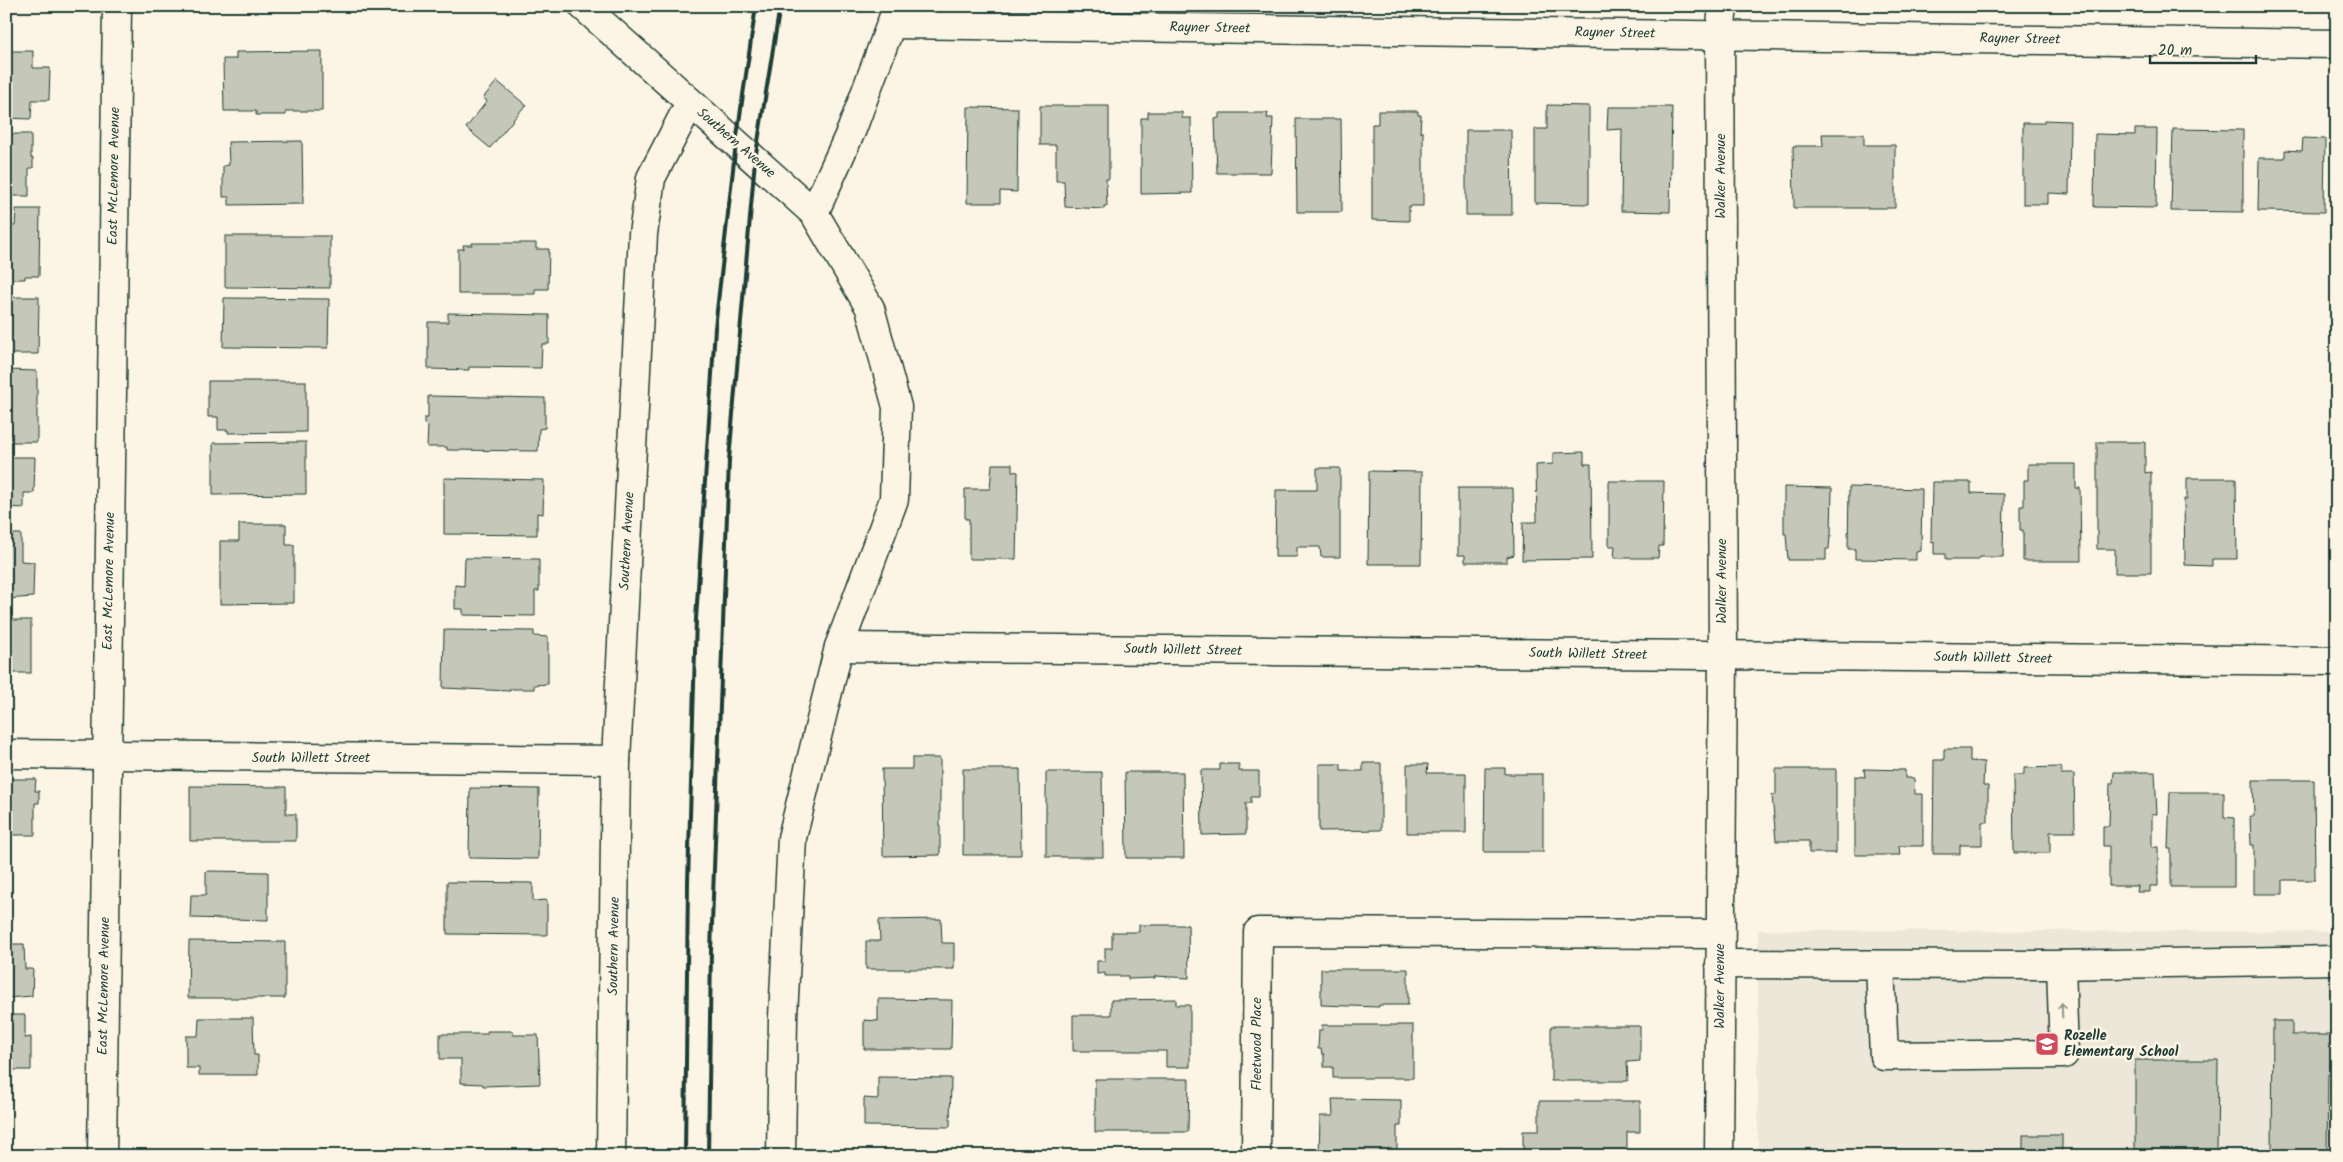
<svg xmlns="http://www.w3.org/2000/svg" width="2343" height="1162" font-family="Kalam,sans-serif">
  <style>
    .built { fill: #ece7d8 }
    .building { fill: #c5c7b9; stroke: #1f3d34 }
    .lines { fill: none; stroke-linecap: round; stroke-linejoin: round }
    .minor-casing { stroke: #1f3d34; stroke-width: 31 }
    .major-casing { stroke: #1f3d34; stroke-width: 31 }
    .minor { stroke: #fcf5e5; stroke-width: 28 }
    .major { stroke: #fcf5e5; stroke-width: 28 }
    .rail { stroke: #1f3d34; stroke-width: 4 }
    .oneway { stroke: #8e998c }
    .labels { text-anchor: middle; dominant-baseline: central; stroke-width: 5; stroke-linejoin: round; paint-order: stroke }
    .street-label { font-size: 14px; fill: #1f3d34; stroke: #fcf5e5 }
    .poi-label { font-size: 14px; font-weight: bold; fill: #1f3d34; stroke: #fcf5e5; text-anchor: start }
  </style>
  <rect width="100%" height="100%" fill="#fcf5e5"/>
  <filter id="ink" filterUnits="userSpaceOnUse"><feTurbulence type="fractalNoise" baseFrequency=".02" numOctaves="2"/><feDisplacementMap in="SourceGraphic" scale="10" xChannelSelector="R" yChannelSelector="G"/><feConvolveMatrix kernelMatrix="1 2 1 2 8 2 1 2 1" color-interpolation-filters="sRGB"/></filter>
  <g filter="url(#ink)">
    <!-- built -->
    <path class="built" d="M1758 930 2337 932V1156H1758Z"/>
    <!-- building -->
    <g class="building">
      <path d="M6 51H33V68H50L49 100H32L31 119 6 118Z"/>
      <path d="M322 51V111H286V115H256V111H224L223 59H236V52Z"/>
      <path d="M497 81 527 106 523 108 490 148 466 128 487 101 483 98Z"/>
      <path d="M1547 105 1589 106V204L1535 203V129H1547Z"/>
      <path d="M1040 106H1109V179H1106L1107 206H1104V209L1065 207 1064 181H1056V145H1040Z"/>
      <path d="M968 107 1018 108 1017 192 1000 191V203H967Z"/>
      <path d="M1608 107H1672L1670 212 1621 211 1622 129 1607 130Z"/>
      <path d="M1378 111H1418V115H1421L1420 132H1423V206H1409V221L1372 220V124H1378Z"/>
      <path d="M1148 112H1182V118H1191L1192 193 1141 194V118H1148Z"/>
      <path d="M1219 113H1268L1267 118H1273L1271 173H1217L1215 119 1219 118Z"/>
      <path d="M1296 119H1341L1342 212H1297Z"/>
      <path d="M2044 120 2070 121 2069 194 2048 193V204H2023V123H2044Z"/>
      <path d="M2135 129H2157L2156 208 2094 207 2095 134 2135 135Z"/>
      <path d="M2173 129 2243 130V212L2171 211Z"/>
      <path d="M1466 130H1511L1512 215H1466Z"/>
      <path d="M6 134H31V158H33V168H29V196H6Z"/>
      <path d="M1822 134H1864V145H1895V208H1794L1793 146H1823Z"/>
      <path d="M2303 138 2325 139 2324 212 2258 211 2259 158H2285V150L2302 151Z"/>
      <path d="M302 141 303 204 229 205V197H223V166L229 165 228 142Z"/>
      <path d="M16 209H40L39 276H25V279H6V226H15Z"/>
      <path d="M225 236H330V288L225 287Z"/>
      <path d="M472 243H536V249H549L548 289H535V294H458V249H464L463 245H472Z"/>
      <path d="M6 297H39L38 354H6Z"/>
      <path d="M224 298 329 299 328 348 223 347Z"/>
      <path d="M448 313 549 315V344H542L541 368 469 367V370L428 369V322H448Z"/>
      <path d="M6 370 37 371V442H10L11 424H6Z"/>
      <path d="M208 381H306V432L228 433V430H218V417H208Z"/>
      <path d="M428 396 545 398V428L539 429 538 451 447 450V447H427L428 425 424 424V418H428Z"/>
      <path d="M306 442V494L213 495V443Z"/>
      <path d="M2097 442H2145V473L2151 472V573H2115V549H2097Z"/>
      <path d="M1584 452V464H1591L1592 559 1522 560 1523 522H1537L1536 465 1553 464V453Z"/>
      <path d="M6 457H35L34 493H24V508L6 507Z"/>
      <path d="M992 464H1012V471L1018 472 1016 559H969V519H965V489H990Z"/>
      <path d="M2028 464H2076V488H2080L2081 561H2023V530H2020V506H2024V480H2028Z"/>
      <path d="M1317 468H1340V557H1321L1320 547H1297V557H1275L1276 490H1317Z"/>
      <path d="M1369 471 1422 472 1421 564H1368Z"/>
      <path d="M444 478 544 480 543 514 537 513V535L444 534Z"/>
      <path d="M2187 478H2236L2237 559H2212V566L2185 565 2184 499H2187Z"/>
      <path d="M1609 481H1664L1663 546H1659L1658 558H1614L1615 546H1609Z"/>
      <path d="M1932 482H1971V493L2004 494 2003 557H1979V560H1945V554H1934V541L1931 542Z"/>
      <path d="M1784 487 1832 488 1831 536H1830L1829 549H1826V560H1788L1786 534H1784Z"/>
      <path d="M1849 487 1922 489 1921 551 1916 552V560L1855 559V549H1848Z"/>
      <path d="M1458 488H1513L1514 555 1507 557V562H1465V555H1458Z"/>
      <path d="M239 524H286V545H294V603L220 604V541H239Z"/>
      <path d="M6 534H21V561L34 562 33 597 6 599Z"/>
      <path d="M465 558 539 559V591H535V616L463 615V609H455V585L464 586Z"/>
      <rect x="6" y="620" width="25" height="53"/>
      <path d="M444 630 534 631V636L548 637V684L534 685V689H510V691L443 688Z"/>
      <path d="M1944 749H1970V761L1984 762 1983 786H1988V822H1982V845H1960V854H1933L1934 760H1944Z"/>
      <path d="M912 758H940V855L883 856 882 769H912Z"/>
      <path d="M1363 763H1381V830L1319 831V764H1341V771H1363Z"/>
      <path d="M1220 764H1239V771H1259V797H1251V803H1246V834L1202 835 1201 770H1220Z"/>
      <path d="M1407 764H1428L1427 773H1466V833H1407Z"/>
      <path d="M2061 767V774H2074L2075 832H2050V853H2014L2013 775H2024V768Z"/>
      <path d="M1485 768H1505V774H1543V852H1484Z"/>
      <path d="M963 769H1020L1021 855H963Z"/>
      <path d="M1776 769H1836V853H1809V841H1776L1772 795H1776Z"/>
      <path d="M1864 769 1905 770V778H1914L1915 794H1923V846H1899L1900 855H1855V776L1865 777Z"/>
      <path d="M1046 772H1102L1103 857H1046Z"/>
      <path d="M1125 772H1183L1184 858H1126Z"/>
      <path d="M2114 772H2155L2157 814H2152V847H2158V886H2150V892H2137L2138 886H2109V846H2103V826H2109L2110 783H2113Z"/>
      <path d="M6 779H36L35 791H39V803H35V835H6Z"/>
      <path d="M2253 780H2314L2315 880H2283V894H2254V845H2251L2250 816H2254Z"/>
      <path d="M190 786 286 787V814H296V841H190Z"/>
      <path d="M470 788 539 789 538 859 469 858Z"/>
      <path d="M2170 792H2224V817L2234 818V887H2171V849H2168Z"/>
      <rect x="2331" y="794" width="6" height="65"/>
      <path d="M206 871 268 872V920L190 918 191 895H206Z"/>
      <path d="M447 882 533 883V901L547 900V935L447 934Z"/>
      <path d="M941 919 942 943H954V969H866V941H880L879 920Z"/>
      <path d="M1139 925H1188L1189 978 1155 976V978L1128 979V976H1105V973L1097 974V961H1105V948H1112V932H1139Z"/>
      <path d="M189 941 285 942V998H188Z"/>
      <path d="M6 944H24L25 969H33L32 996 6 998Z"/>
      <path d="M1321 969H1408V1005H1379V1007L1321 1005Z"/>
      <path d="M878 999 952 1000 951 1049H864V1020L878 1021Z"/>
      <path d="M1176 999V1005H1190V1067H1166V1051H1073V1015H1111V1000Z"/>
      <path d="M6 1015H25V1038L31 1037V1070H6Z"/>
      <path d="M199 1018H253L254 1055H258V1075H199V1068H186V1036H198Z"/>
      <path d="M2273 1021H2292V1035H2337V1074H2328L2327 1156H2272Z"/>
      <path d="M1322 1025H1413V1078H1333V1067H1324V1054H1322L1321 1049H1318L1319 1030H1322Z"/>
      <path d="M1551 1026H1640V1061L1627 1062 1628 1081H1551Z"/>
      <path d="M487 1031H513V1035H538L540 1084 483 1086V1084L461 1083V1059H440V1034H487Z"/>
      <path d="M2135 1060H2218L2217 1156H2135Z"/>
      <path d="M878 1077 951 1078 950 1127 864 1126V1098L878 1099Z"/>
      <path d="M1095 1079H1189L1188 1132H1095Z"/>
      <path d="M1332 1099 1401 1100V1126H1397V1153L1352 1155V1153L1340 1152V1156H1319L1320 1116H1333Z"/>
      <path d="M1539 1101H1640V1132H1627V1155H1523V1131H1539Z"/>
      <rect x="2023" y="1135" width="39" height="21"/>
      <rect x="876" y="1155" width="75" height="1"/>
    </g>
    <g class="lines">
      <!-- minor casing -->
      <g class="minor-casing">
        <g id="minor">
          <path d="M893 24 2337 44"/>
          <path d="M814 213 852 129 897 8"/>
          <path d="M839 647 2337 661"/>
          <path d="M6 754 616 760"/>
          <path d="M1720 964 2052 965 2337 960"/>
          <path d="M1880 965 1884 1056 2064 1054 2061 965"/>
          <path d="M102 1156 117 6"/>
          <path d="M611 1156 616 760 643 234 651 178 690 103"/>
          <path d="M1256 1156 1258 932 1720 934"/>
          <path d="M1719 1156 1723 655 1720 35 1723 6"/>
        </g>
      </g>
      <!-- major casing -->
      <g class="major-casing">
        <path id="major" d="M583 6 814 213 870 308 897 407 894 499 839 647 792 838 783 1017 781 1156"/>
      </g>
      <!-- minor -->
      <use href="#minor" class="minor"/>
      <!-- major -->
      <use href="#major" class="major"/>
      <!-- rail -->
      <g class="rail">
        <path d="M685 1156 688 882 696 619 715 328 736 143 756 6"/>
        <path d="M708 1156 711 951 729 460 755 160 780 6"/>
      </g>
    </g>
    <!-- one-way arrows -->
    <defs><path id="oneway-shaft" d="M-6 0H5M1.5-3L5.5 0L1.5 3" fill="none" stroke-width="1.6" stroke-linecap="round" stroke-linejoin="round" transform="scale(1.25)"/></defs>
    <use class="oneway" href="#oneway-shaft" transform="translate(2062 1010) rotate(-92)"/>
  </g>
  <!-- icons -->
  <defs>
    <g id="school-square" transform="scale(1.25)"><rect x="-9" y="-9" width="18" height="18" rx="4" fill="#d1495b" stroke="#fcf5e5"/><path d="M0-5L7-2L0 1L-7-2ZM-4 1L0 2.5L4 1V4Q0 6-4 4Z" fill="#fff"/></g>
  </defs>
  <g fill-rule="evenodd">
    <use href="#school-square" x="2047" y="1044"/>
  </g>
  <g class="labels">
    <!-- street labels -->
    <g class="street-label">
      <text transform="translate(1210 28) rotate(1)">Rayner Street</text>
      <text transform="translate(1615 33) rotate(1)">Rayner Street</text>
      <text transform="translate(2020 39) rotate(1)">Rayner Street</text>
      <text transform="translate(736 143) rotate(41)">Southern Avenue</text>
      <text transform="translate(114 176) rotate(-89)">East McLemore Avenue</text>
      <text transform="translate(1721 176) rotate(-90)">Walker Avenue</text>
      <text transform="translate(627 541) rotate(-87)">Southern Avenue</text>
      <text transform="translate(109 581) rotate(-89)">East McLemore Avenue</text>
      <text transform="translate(1722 581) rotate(-90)">Walker Avenue</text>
      <text transform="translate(1183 650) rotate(1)">South Willett Street</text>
      <text transform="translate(1588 654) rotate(1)">South Willett Street</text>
      <text transform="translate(1993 658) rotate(1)">South Willett Street</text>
      <text x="311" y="758">South Willett Street</text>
      <text transform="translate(614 946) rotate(-89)">Southern Avenue</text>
      <text transform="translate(104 986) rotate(-89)">East McLemore Avenue</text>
      <text transform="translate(1720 986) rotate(-90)">Walker Avenue</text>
      <text transform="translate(1257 1044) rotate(-90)">Fleetwood Place</text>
    </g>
    <!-- poi labels -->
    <g class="poi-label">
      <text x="2064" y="1036">Rozelle<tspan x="2064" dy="16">Elementary School</tspan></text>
    </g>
  </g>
  <!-- margin -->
  <rect width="2343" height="1162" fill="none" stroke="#fcf5e5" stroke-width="25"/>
  <rect x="12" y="12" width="2318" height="1137" fill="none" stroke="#1f3d34" stroke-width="2" filter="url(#ink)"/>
  <!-- scale -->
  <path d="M2150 55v8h106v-8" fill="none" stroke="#1f3d34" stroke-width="2.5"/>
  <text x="2158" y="55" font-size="15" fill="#1f3d34" stroke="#fcf5e5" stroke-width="4" paint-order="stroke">20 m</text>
</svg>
